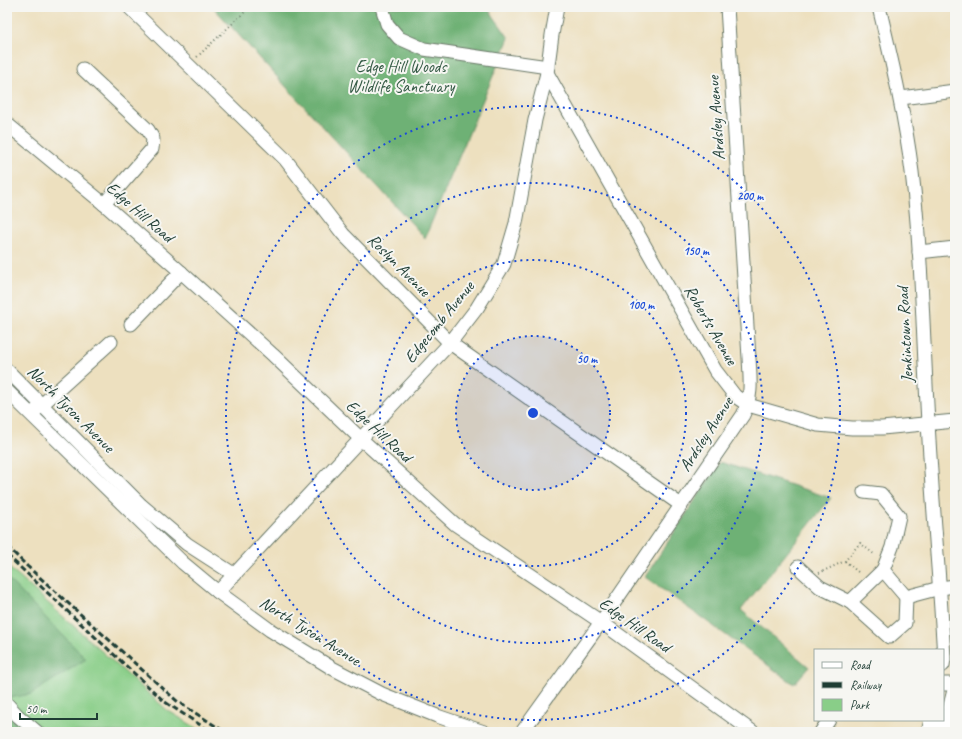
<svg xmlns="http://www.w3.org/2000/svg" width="962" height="739" font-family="Caveat,sans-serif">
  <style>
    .green { fill: #89ce88; stroke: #54865e }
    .forest { fill: #6eb174; stroke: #467754 }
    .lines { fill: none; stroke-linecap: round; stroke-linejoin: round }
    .minor-casing { stroke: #677665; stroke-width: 15 }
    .path { stroke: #677665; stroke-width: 2; stroke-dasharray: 1 3; stroke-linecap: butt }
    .minor { stroke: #fff; stroke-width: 13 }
    .rail { stroke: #1f3d34; stroke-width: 3; stroke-dasharray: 6 3; stroke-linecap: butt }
    .ring { fill: none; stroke: #1d4ed8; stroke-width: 2; stroke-dasharray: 2 4 }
    .labels { text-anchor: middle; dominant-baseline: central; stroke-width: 4; stroke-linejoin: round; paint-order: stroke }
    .park-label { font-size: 17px; fill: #345a45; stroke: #f6f6f2 }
    .street-label { font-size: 17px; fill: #1f3d34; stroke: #f6f6f2 }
    .centre { fill: #1d4ed8; stroke: #f6f6f2; stroke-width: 2 }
    .ring-label { font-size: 12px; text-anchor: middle; font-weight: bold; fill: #1d4ed8; stroke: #f6f6f2; stroke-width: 4; stroke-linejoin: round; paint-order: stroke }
  </style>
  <rect width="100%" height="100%" fill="#f6f6f2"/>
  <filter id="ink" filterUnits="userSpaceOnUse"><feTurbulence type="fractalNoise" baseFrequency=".025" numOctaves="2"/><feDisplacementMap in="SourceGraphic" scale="8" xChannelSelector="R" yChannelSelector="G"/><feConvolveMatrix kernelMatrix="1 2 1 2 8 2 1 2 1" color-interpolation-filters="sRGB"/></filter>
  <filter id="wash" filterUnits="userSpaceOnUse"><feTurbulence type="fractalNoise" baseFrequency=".012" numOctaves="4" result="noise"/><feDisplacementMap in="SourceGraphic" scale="16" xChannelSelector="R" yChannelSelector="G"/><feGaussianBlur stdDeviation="0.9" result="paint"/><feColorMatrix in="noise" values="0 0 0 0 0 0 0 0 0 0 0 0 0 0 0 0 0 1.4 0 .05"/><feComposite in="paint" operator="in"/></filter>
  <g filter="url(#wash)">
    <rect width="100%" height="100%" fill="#ede0bf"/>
    <!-- green -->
    <path class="green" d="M7 566 167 710 203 732H7Z"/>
    <!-- forest -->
    <g class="forest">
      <path d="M213 7H487L509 38 425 238Z"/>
      <path d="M720 462 831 498 741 610 809 667 794 684 645 577Z"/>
      <path d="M7 578 86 659 31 694 9 698 17 732H7V627L11 614 7 612Z"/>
    </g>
  </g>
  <g filter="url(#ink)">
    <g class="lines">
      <!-- minor casing -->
      <g class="minor-casing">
        <g id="minor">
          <path d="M129 7 285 159 343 234 450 343 681 505"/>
          <path d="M382 7 387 24 399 38 424 49 548 67"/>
          <path d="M879 7C892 62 905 116 912 172 922 255 923 339 928 422 932 501 940 580 944 659L943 665"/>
          <path d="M83 69 148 130 153 139 152 149 104 204"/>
          <path d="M547 73 715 370 735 396 748 405 818 425 852 428H882L955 421"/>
          <path d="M901 98 955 91"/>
          <path d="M7 124 104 204 181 272 273 355 361 439 455 524 601 622 753 732"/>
          <path d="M919 252 955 248"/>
          <path d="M131 324 181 272"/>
          <path d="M7 370 141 505 187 544 235 575"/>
          <path d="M7 391 183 563 218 592 270 630 332 668 382 694 437 716 484 732"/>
          <path d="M35 411 111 342"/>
          <path d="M864 492 881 494 899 516 892 547 883 570 906 597 940 588 955 586"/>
          <path d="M798 567 820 587 850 602 883 570"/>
          <path d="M218 592 450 343 477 308 504 264 516 223 535 120 547 73 552 35 557 7"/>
          <path d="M850 602 889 637 905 623 906 597"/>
          <path d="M943 684H955"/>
          <path d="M7 704 18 716 37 732"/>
          <path d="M931 720 955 727"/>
          <path d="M945 725 955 686"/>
          <path d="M522 732 601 622 743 415C753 395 750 379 749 358L727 7"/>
          <path d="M821 732 829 720"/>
          <path d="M928 732 931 720"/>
        </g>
      </g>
      <!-- path -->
      <g class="path">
        <path d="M197 57 250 7"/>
        <path d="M845 561 858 572"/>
        <path d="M819 573 845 561 860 543 875 555"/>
      </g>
      <!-- minor -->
      <use href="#minor" class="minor"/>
      <!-- rail -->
      <g class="rail">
        <path d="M7 546 27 566 178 702 225 732"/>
        <path d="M7 555 165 702 211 732"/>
      </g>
    </g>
  </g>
  <!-- distance rings -->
  <circle cx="533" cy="413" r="77" fill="#1d4ed8" fill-opacity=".12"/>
  <g class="ring">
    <circle cx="533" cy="413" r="77"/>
    <circle cx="533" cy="413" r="153"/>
    <circle cx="533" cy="413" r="230"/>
    <circle cx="533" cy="413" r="307"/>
  </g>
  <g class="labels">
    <!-- park labels -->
    <g class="park-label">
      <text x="401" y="66">Edge Hill Woods<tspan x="401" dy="20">Wildlife Sanctuary</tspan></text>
    </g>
    <!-- street labels -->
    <g class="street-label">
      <text transform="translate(716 118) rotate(-94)">Ardsley Avenue</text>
      <text transform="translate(140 212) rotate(41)">Edge Hill Road</text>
      <text transform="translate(399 265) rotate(45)">Roslyn Avenue</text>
      <text transform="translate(439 322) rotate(-51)">Edgecomb Avenue</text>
      <text transform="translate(711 325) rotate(60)">Roberts Avenue</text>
      <text transform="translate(905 335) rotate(-93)">Jenkintown Road</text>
      <text transform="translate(71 409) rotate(45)">North Tyson Avenue</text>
      <text transform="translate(379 431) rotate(43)">Edge Hill Road</text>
      <text transform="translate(706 434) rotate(-57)">Ardsley Avenue</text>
      <text transform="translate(635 625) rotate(35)">Edge Hill Road</text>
      <text transform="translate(310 631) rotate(32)">North Tyson Avenue</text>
    </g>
  </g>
  <circle cx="533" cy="413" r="6" class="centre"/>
  <g class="ring-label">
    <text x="750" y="200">200 m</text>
    <text x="696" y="255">150 m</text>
    <text x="641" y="309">100 m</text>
    <text x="587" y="363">50 m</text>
  </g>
  <!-- margin -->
  <rect width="962" height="739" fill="none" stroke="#f6f6f2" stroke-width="24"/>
  <!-- legend -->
  <rect x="814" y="649" width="130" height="72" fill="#f6f6f2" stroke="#a0aca6"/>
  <rect x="822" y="662" width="20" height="6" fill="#ffffff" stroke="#a0aca6"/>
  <text x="850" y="669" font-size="12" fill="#1f3d34">Road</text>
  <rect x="822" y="682" width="20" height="6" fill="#1f3d34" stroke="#a0aca6"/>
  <text x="850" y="689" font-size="12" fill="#1f3d34">Railway</text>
  <rect x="822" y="699" width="20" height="12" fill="#89ce88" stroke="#a0aca6"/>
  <text x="850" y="709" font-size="12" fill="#1f3d34">Park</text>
  <!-- scale -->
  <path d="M20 713v6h77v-6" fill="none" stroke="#1f3d34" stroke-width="2"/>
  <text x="26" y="713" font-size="12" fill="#1f3d34" stroke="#f6f6f2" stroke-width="3" paint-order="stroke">50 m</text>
</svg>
